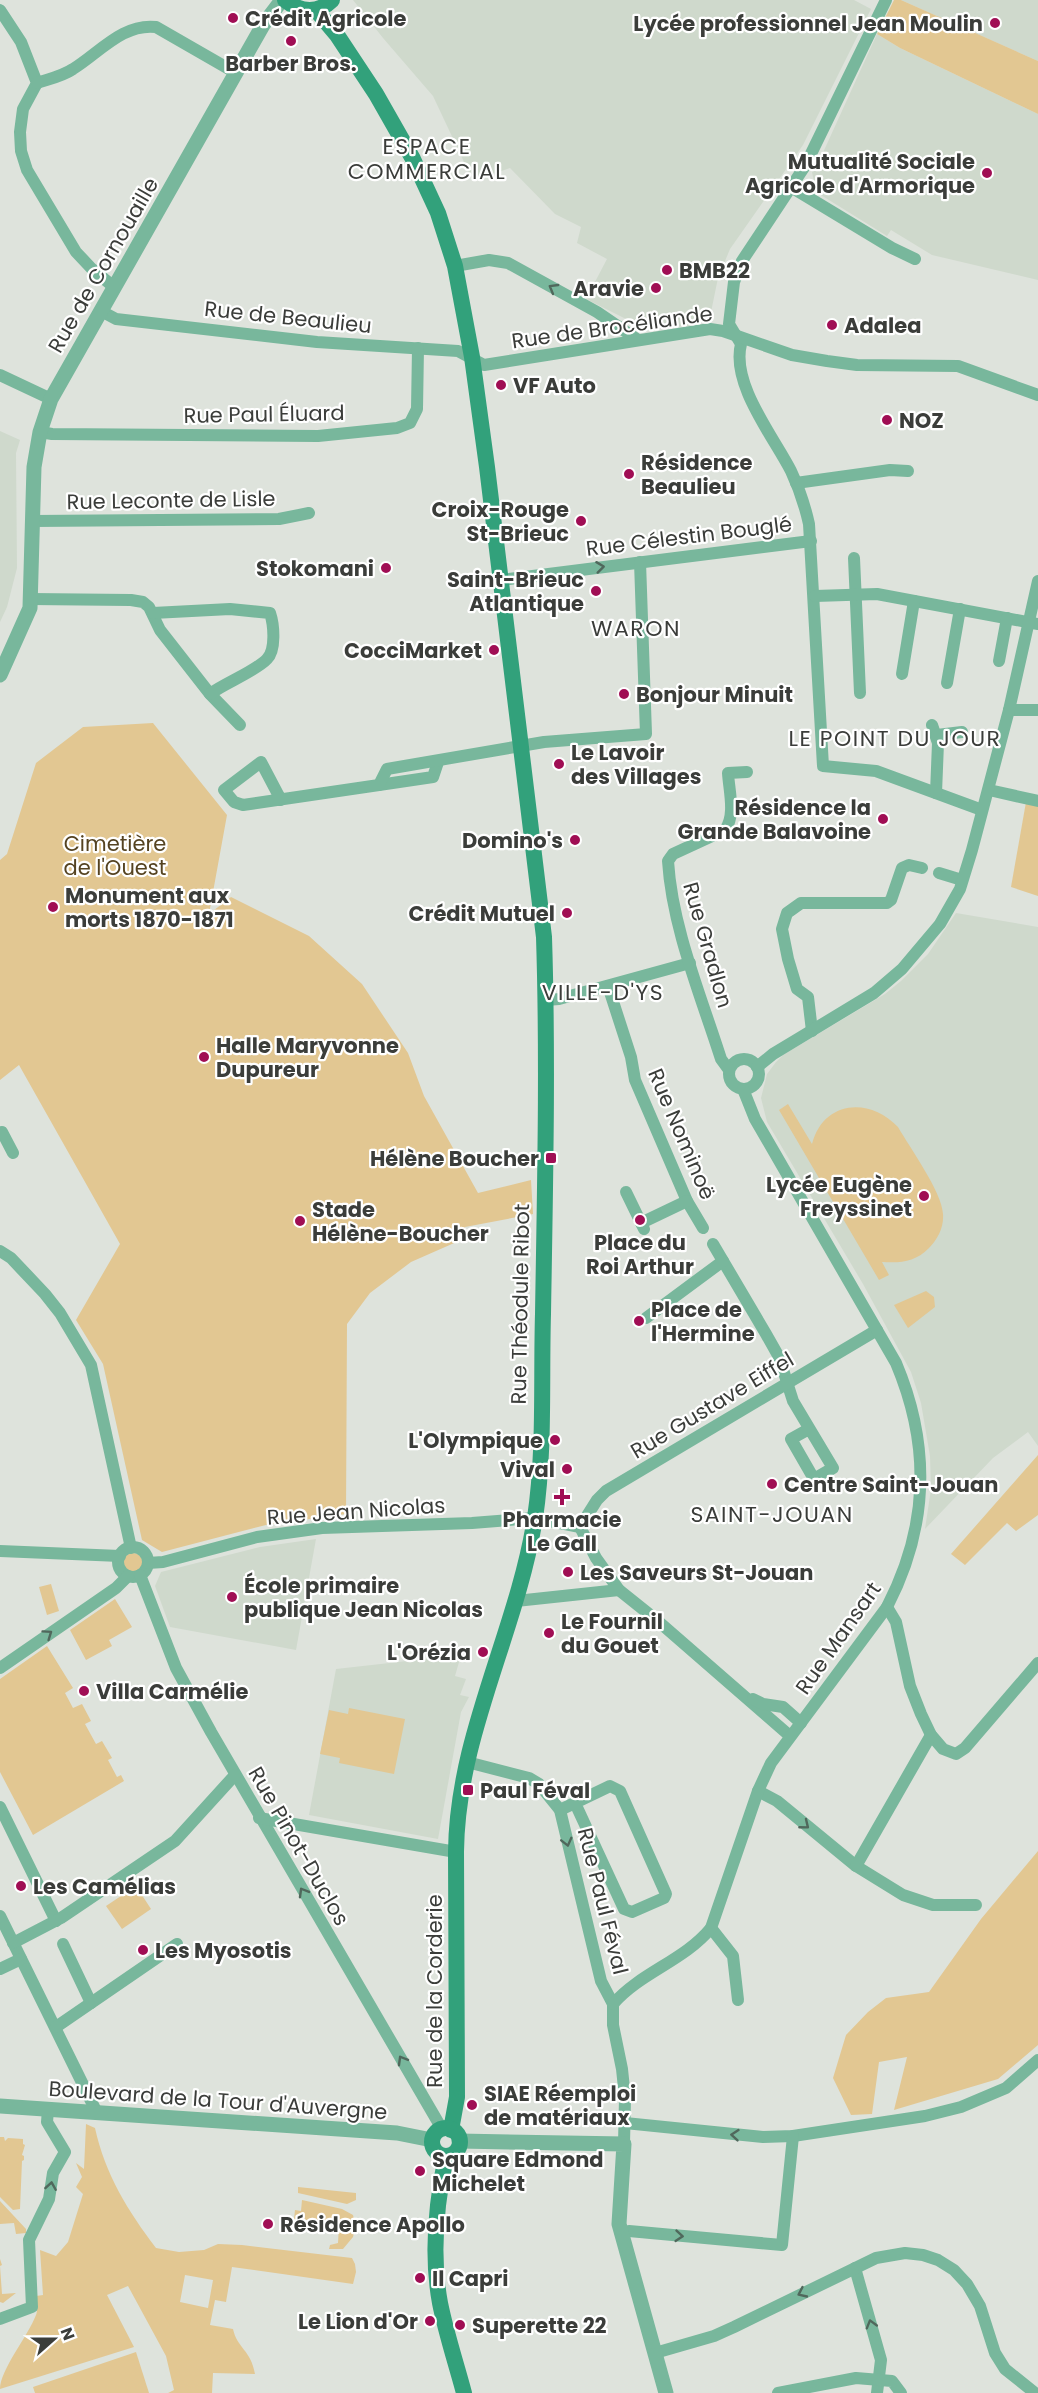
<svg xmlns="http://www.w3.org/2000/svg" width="1038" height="2393" font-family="Poppins,sans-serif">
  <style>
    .built { fill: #cfd9cc }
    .green { fill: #e2c792; fill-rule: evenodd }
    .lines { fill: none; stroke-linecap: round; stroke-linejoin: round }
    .minor { stroke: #78b79c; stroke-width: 12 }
    .tertiary { stroke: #78b79c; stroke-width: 15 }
    .secondary { stroke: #32a17b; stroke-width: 16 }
    .oneway { stroke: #50685c }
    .poi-dot { fill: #a00e54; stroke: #fff; stroke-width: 2 }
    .labels { text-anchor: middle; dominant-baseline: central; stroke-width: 4.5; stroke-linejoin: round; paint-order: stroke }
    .poi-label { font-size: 21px; font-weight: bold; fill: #3b3d3a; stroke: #fff; text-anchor: start }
    .street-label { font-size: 21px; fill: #3b3d3a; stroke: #fff }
    .park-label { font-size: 21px; fill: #554321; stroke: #fff }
    .neighbourhood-label { font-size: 22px; letter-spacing: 1.5px; fill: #3b3d3a; stroke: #fff }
  </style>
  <rect width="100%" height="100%" fill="#dee3dc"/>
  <!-- built -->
  <g class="built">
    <path d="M353 0H854L871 9 803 145 730 249 718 278 711 312 695 320 694 325 661 329 650 328 628 320 586 299 607 259 577 243 581 227 555 214 510 168 473 181 433 96 383 38Z"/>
    <path d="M901 0H1038V61L1002 45Z"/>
    <path d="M877 34 900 48 1038 114V280L932 255 891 230 887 236 816 192 812 172 821 157Z"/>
    <path d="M0 431 20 440 16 453 17 568 7 607 0 622Z"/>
    <path d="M956 913 1038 927V1446L1028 1432 993 1458 925 1529 931 1489 930 1456 921 1403 911 1372 863 1284 767 1122 761 1098 767 1074 776 1062 783 1055 885 994 901 981 928 954Z"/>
    <path d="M316 1539 296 1650 170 1627 155 1586 161 1572 260 1547Z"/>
    <path d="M461 1655 455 1676 466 1679 460 1695 469 1697 461 1712 438 1839 309 1815 336 1669Z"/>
  </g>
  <!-- green -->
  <g class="green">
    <path d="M894 0H901L1038 61V114L900 48 877 34Z"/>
    <path d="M153 723 227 815 209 914 231 897 309 936 362 984 408 1053 424 1096 478 1193 531 1180 533 1214 465 1227 461 1240 411 1262 370 1293 347 1324 346 1514 266 1525 162 1552 142 1540 103 1364 76 1320 120 1244 19 1065 0 1080V860L7 854 36 763 83 727Z"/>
    <path d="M1026 802 1038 804V896L1011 887Z"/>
    <path d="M788 1104 812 1144C823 1101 869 1096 898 1127 910 1148 942 1192 943 1214 944 1227 938 1239 929 1248 915 1262 902 1263 882 1262L889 1275 879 1280 779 1110Z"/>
    <path d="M926 1291 934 1297 935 1307 908 1328 894 1305Z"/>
    <path d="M1038 1455V1515L1016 1531 1007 1523 965 1565 951 1554Z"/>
    <circle cx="133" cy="1563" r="10"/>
    <path d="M51 1584 59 1611 47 1615 39 1587Z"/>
    <path d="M115 1599 132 1627 109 1640 112 1646 86 1660 70 1630Z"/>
    <path d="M47 1646 73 1688 65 1693 73 1708 82 1704 91 1721 85 1724 96 1744 102 1741 112 1758 108 1760 117 1777 121 1775 124 1781 33 1835 0 1772V1679Z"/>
    <path d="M349 1708 405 1719 394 1774 339 1763 340 1758 320 1754 329 1710 348 1714Z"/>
    <path d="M1038 1851V2045L998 2079 894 2110 907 2057 879 2062 872 2114 851 2115 833 2078 846 2035 868 2012 886 1998 929 1992 981 1919Z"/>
    <path d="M136 1886 151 1909 122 1929 106 1906Z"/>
    <path d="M86 2124 95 2128C105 2174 128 2211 156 2248L179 2252 204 2250 218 2244 242 2245 352 2258 355 2264 356 2272 353 2284 232 2267 226 2302 215 2300 210 2325 233 2329C237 2348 251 2350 255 2374L213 2373 212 2393H168L174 2390 166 2356 128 2286 107 2295 134 2347 0 2389C0 2370 28 2336 36 2315 38 2310 37 2302 36 2296L43 2295 40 2250 56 2256 68 2242 83 2194 76 2187 82 2177 76 2163 84 2169ZM185 2275 213 2280 208 2308 180 2302Z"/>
    <path d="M0 2137H4L5 2141 8 2138 23 2139V2144L25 2145 22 2155 24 2156V2160L22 2161 20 2209 13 2210 0 2197Z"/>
    <path d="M298 2187 356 2193V2200L347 2204 298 2193Z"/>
    <path d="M302 2200 342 2209 353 2215 355 2224 294 2219 295 2210 301 2211Z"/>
    <path d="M0 2201 26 2229V2233L16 2234 14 2223 0 2224Z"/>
    <path d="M339 2226 355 2228 353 2237 343 2249H329L330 2245 338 2243Z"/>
    <path d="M0 2259 2 2265 0 2266 2 2294 16 2293 3 2303 0 2302Z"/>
    <path d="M136 2352 149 2393H35L33 2387Z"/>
  </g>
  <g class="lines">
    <!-- minor -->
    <g class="minor">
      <path d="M886 0 805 166 742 261 734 282 729 324 741 344C731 384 773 436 791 471 799 488 805 506 809 524L823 766 876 771 982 810"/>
      <path d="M0 10 21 42 37 83 23 109 20 132 21 151 27 170 76 252 92 269 114 287"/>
      <path d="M37 83C49 79 63 76 73 69 99 53 123 23 156 27L236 73"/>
      <path d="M791 187 892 248 915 259"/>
      <path d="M455 266 489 260 508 263 597 312 638 340"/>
      <path d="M101 311 116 319 317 342 458 351 484 365 710 329 723 331 792 355 827 361 857 365 958 366 1038 395"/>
      <path d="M0 375 51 399"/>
      <path d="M40 432 52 434 318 436 397 428 410 423 417 409 418 348"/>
      <path d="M796 483 890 470 908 471"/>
      <path d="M33 521 279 519 309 513"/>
      <path d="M854 558 860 693"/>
      <path d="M501 580 811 541"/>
      <path d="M815 596 877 594 1038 624"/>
      <path d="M30 599 131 600 143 602 149 607 160 630 210 694 240 725"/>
      <path d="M153 613 230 609 270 613C274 625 276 650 267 659 256 671 225 683 210 694"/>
      <path d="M999 661 1007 618"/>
      <path d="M902 674 914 601"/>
      <path d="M947 683 960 609"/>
      <path d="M1009 710H1038"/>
      <path d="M932 725 938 743 936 793"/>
      <path d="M937 735 962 732"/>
      <path d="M379 785 433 777 438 762"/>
      <path d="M989 790 1038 801"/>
      <path d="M281 800 261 762 224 790 234 802 243 805 379 785 387 769 544 742 646 734 640 562"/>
      <path d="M939 873 962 880"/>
      <path d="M608 986 631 1057 635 1080 687 1201 703 1228"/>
      <path d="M546 1000 559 999 690 963"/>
      <path d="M812 1031 808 997 797 989 788 959 782 929 787 913 801 903H887L891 900 902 868 909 865 922 868"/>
      <circle cx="744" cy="1074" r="15"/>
      <path d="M757 1067 773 1054 874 993 902 969 940 924 960 889 972 850 1009 710 1038 581"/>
      <path d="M729 1070 721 1059C701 996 672 927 668 861L673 854 725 830C736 815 729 791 728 773L747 772"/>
      <path d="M0 1133 2 1132 13 1153"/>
      <path d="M626 1192 644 1229"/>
      <path d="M641 1223 687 1201"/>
      <path d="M713 1244 766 1334 779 1357 793 1401 833 1468 814 1479 791 1439 809 1429"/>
      <path d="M0 1251 11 1258 45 1294 60 1313 91 1365 131 1548"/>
      <path d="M646 1318 723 1261"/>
      <path d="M580 1527 597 1500 606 1491 877 1330"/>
      <path d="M580 1527 596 1558 619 1590 659 1622 790 1736"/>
      <circle cx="133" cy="1562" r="15"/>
      <path d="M0 1551 120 1556"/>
      <path d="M148 1563 163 1562 257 1537 322 1528 472 1523 534 1518 580 1527"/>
      <path d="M140 1575 176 1668 211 1732 442 2129"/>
      <path d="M516 1601 619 1590"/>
      <path d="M887 1607 896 1622 910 1686 921 1714 931 1735 943 1749 956 1754 965 1748 1038 1663"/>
      <path d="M0 1668 116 1588 128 1576"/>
      <path d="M753 1699 763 1704 783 1707 801 1723"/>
      <path d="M467 1762 529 1778 539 1784 560 1810 601 1981 613 2004V2025L622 2069 625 2098 624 2144"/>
      <path d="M758 1791 777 1801 856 1866 903 1895 933 1905H976"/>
      <path d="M0 1807 56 1921"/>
      <path d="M560 1810 610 1786 620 1791 666 1894 664 1898 632 1912 624 1909 575 1803"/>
      <path d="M259 1818 456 1852"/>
      <path d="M856 1866 931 1735"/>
      <path d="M0 1916 97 2113"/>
      <path d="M711 1928 733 1956 738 2000"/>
      <path d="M13 1943 61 1918 175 1841 235 1775"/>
      <path d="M63 1944 91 2003"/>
      <path d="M0 1969 21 1959"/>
      <path d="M613 2004C641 1972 684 1961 711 1928L758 1791 771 1763 887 1607C929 1526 931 1446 896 1363L755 1119 743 1089"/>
      <path d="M56 2027 177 1944"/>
      <path d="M625 2123 763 2137 793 2136 925 2116 961 2107 1006 2088 1038 2060"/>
      <path d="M621 2233 629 2231 782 2245 793 2136"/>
      <path d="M855 2268 881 2360 877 2393"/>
      <path d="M0 2319 32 2307 29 2240 49 2199 53 2173 65 2152 47 2122 48 2110"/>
      <path d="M655 2353 714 2336 734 2327 876 2258 905 2253 923 2255 938 2260 954 2270 967 2284 980 2306 995 2353 1005 2369 1035 2393"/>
      <path d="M778 2393 856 2378 892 2381 901 2393"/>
    </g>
    <!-- tertiary -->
    <g class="tertiary">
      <path d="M0 675 30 608 34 467 40 432 51 399 263 25 282 0"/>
      <path d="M0 2106 397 2133 432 2140"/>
      <path d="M459 2141 624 2144 619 2224 666 2393"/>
    </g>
    <!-- secondary -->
    <g class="secondary">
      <path d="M285 0C300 12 317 15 332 0"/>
      <path d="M316 10 337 35 376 94 413 159 438 213 455 266 472 357 487 467 544 937C548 1062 545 1188 543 1314 541 1381 545 1451 535 1518 517 1632 457 1735 456 1852L457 2097 451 2130"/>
      <circle cx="446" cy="2142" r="14"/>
      <path d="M446 2156C436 2204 431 2254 440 2303 446 2333 456 2363 464 2393"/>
    </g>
  </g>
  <!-- one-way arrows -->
  <defs><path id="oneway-chevron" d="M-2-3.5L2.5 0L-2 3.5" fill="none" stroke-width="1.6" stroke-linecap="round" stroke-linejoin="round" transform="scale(1.5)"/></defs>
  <g class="oneway">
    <use href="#oneway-chevron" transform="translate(553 288) rotate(-150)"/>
    <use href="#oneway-chevron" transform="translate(600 567) rotate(-7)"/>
    <use href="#oneway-chevron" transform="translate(48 1634) rotate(-35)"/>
    <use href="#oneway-chevron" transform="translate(805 1825) rotate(39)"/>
    <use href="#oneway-chevron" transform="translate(567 1842) rotate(76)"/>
    <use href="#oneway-chevron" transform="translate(303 1892) rotate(-120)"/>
    <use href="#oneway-chevron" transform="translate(402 2060) rotate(-120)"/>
    <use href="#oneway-chevron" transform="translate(735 2135) rotate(-175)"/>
    <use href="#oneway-chevron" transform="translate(51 2186) rotate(-81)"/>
    <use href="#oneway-chevron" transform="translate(679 2236) rotate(5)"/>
    <use href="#oneway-chevron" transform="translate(802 2293) rotate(155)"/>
    <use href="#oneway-chevron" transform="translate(871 2324) rotate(-106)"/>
  </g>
  <!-- markers -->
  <g class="poi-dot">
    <circle cx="233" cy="18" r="6"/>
    <circle cx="995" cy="23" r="6"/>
    <circle cx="291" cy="41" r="6"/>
    <circle cx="987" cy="173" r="6"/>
    <circle cx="667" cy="270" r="6"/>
    <circle cx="656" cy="288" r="6"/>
    <circle cx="832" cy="325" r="6"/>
    <circle cx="501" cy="385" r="6"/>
    <circle cx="887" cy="420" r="6"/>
    <circle cx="629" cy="474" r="6"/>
    <circle cx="581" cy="521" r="6"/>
    <circle cx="386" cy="568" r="6"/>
    <circle cx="596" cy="591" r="6"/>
    <circle cx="494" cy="650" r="6"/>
    <circle cx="624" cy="694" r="6"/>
    <circle cx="559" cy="764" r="6"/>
    <circle cx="883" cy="819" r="6"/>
    <circle cx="575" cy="840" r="6"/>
    <circle cx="53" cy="907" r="6"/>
    <circle cx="567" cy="913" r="6"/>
    <circle cx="204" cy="1057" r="6"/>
    <rect x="545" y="1152" width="12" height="12" rx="3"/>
    <circle cx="924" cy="1196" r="6"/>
    <circle cx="640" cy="1220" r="6"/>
    <circle cx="300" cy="1221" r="6"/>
    <circle cx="639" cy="1321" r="6"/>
    <circle cx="555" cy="1440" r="6"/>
    <circle cx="567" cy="1469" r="6"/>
    <circle cx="772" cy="1484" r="6"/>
    <path d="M559 1488h6v6h6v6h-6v6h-6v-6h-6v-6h6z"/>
    <circle cx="568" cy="1572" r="6"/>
    <circle cx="232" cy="1597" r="6"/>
    <circle cx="549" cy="1633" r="6"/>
    <circle cx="483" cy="1652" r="6"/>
    <circle cx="84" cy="1691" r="6"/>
    <rect x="462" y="1784" width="12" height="12" rx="3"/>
    <circle cx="21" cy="1886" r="6"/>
    <circle cx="143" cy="1950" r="6"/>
    <circle cx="472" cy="2105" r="6"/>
    <circle cx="420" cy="2171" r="6"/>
    <circle cx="268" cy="2224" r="6"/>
    <circle cx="420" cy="2278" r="6"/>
    <circle cx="430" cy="2321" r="6"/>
    <circle cx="460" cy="2325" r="6"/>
  </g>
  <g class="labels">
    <!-- poi labels -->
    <g class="poi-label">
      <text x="245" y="18">Crédit Agricole</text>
      <text x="983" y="23" text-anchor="end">Lycée professionnel Jean Moulin</text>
      <text x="291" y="63" text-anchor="middle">Barber Bros.</text>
      <text x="975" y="161" text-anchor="end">Mutualité Sociale<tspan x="975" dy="24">Agricole d'Armorique</tspan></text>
      <text x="679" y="270">BMB22</text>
      <text x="644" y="288" text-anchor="end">Aravie</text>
      <text x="844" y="325">Adalea</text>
      <text x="513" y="385">VF Auto</text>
      <text x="899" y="420">NOZ</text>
      <text x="641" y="462">Résidence<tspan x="641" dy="24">Beaulieu</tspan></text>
      <text x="569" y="509" text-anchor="end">Croix-Rouge<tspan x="569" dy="24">St-Brieuc</tspan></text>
      <text x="374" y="568" text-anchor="end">Stokomani</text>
      <text x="584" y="579" text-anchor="end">Saint-Brieuc<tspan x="584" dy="24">Atlantique</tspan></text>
      <text x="482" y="650" text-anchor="end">CocciMarket</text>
      <text x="636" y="694">Bonjour Minuit</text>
      <text x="571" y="752">Le Lavoir<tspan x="571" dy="24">des Villages</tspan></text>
      <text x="871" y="807" text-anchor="end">Résidence la<tspan x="871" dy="24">Grande Balavoine</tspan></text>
      <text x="563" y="840" text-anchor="end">Domino's</text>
      <text x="65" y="895">Monument aux<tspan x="65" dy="24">morts 1870-1871</tspan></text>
      <text x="555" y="913" text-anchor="end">Crédit Mutuel</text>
      <text x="216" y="1045">Halle Maryvonne<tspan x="216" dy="24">Dupureur</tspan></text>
      <text x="539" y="1158" text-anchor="end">Hélène Boucher</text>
      <text x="912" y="1184" text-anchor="end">Lycée Eugène<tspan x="912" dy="24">Freyssinet</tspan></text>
      <text x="312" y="1209">Stade<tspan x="312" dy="24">Hélène-Boucher</tspan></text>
      <text x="640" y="1242" text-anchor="middle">Place du<tspan x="640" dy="24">Roi Arthur</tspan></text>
      <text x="651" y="1309">Place de<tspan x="651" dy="24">l'Hermine</tspan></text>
      <text x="543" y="1440" text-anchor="end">L'Olympique</text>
      <text x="555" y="1469" text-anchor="end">Vival</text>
      <text x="784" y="1484">Centre Saint-Jouan</text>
      <text x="562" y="1519" text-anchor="middle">Pharmacie<tspan x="562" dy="24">Le Gall</tspan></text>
      <text x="580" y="1572">Les Saveurs St-Jouan</text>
      <text x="244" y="1585">École primaire<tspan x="244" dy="24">publique Jean Nicolas</tspan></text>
      <text x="561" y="1621">Le Fournil<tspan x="561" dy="24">du Gouet</tspan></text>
      <text x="471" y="1652" text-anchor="end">L'Orézia</text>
      <text x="96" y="1691">Villa Carmélie</text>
      <text x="480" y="1790">Paul Féval</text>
      <text x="33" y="1886">Les Camélias</text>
      <text x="155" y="1950">Les Myosotis</text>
      <text x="484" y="2093">SIAE Réemploi<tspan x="484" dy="24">de matériaux</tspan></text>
      <text x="432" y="2159">Square Edmond<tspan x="432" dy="24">Michelet</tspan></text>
      <text x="280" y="2224">Résidence Apollo</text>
      <text x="432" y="2278">Il Capri</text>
      <text x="418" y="2321" text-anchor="end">Le Lion d'Or</text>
      <text x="472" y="2325">Superette 22</text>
    </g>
    <!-- street labels -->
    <g class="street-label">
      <text transform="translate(103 265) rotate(-60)">Rue de Cornouaille</text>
      <text transform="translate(288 317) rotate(6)">Rue de Beaulieu</text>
      <text transform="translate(612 327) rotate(-8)">Rue de Brocéliande</text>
      <text transform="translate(264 414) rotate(-1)">Rue Paul Éluard</text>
      <text transform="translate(171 500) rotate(-1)">Rue Leconte de Lisle</text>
      <text transform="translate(689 536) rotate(-7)">Rue Célestin Bouglé</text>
      <text transform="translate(708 945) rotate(74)">Rue Gradlon</text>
      <text transform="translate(682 1134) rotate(67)">Rue Nominoë</text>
      <text transform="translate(520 1304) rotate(-89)">Rue Théodule Ribot</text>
      <text transform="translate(712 1405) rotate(-31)">Rue Gustave Eiffel</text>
      <text transform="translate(356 1511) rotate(-4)">Rue Jean Nicolas</text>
      <text transform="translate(838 1638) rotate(-55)">Rue Mansart</text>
      <text transform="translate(299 1846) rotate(60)">Rue Pinot-Duclos</text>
      <text transform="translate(603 1901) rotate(76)">Rue Paul Féval</text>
      <text transform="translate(434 1991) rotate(-90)">Rue de la Corderie</text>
      <text transform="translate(218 2100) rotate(4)">Boulevard de la Tour d'Auvergne</text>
    </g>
    <!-- park labels -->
    <g class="park-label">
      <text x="115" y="843">Cimetière<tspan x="115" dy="24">de l'Ouest</tspan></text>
    </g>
    <!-- neighbourhood labels -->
    <g class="neighbourhood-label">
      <text x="427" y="146">ESPACE<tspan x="427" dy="25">COMMERCIAL</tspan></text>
      <text x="636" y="628">WARON</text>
      <text x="895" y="738">LE POINT DU JOUR</text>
      <text x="603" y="992">VILLE-D'YS</text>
      <text x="772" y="1514">SAINT-JOUAN</text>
    </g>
  </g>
  <!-- north arrow -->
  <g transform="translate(54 2339) rotate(69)" stroke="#ffffff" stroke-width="4.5" paint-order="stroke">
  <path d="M0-4.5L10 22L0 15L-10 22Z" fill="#3b3d3a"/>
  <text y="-9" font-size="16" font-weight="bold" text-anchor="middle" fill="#3b3d3a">N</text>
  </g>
</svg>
